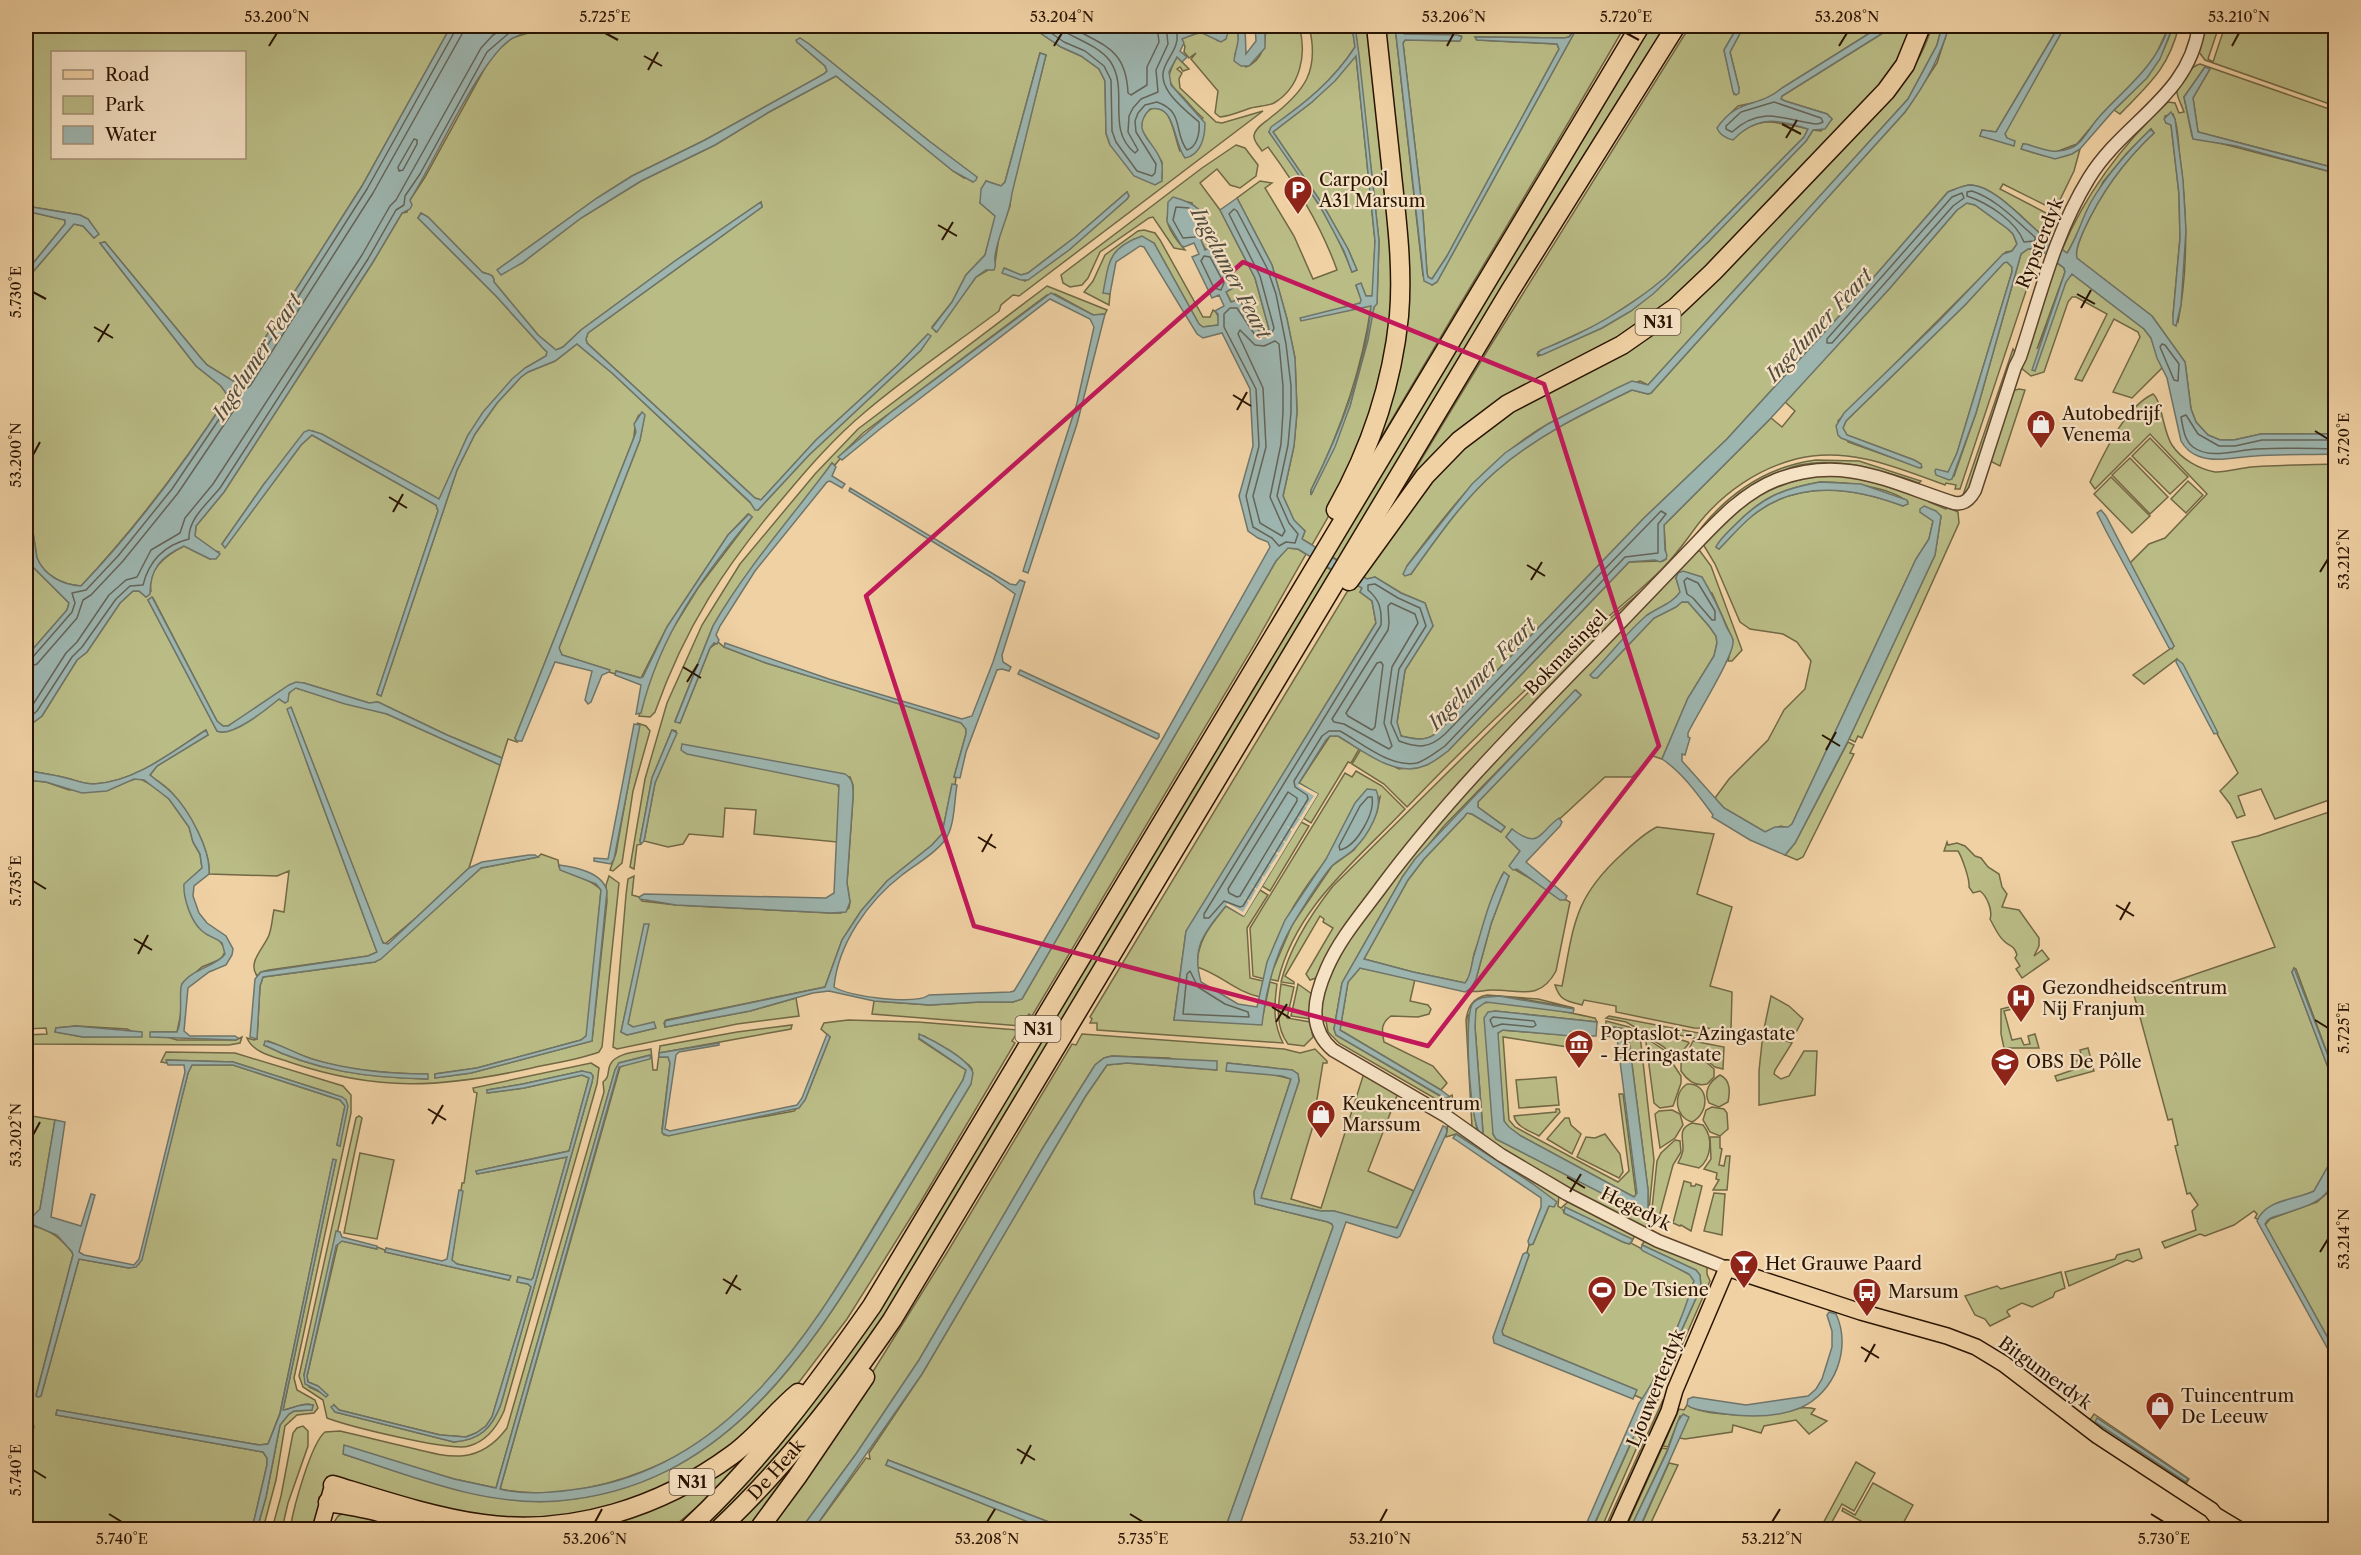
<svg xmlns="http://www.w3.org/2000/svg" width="2361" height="1555" font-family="'Libre Caslon Text',serif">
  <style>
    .green { fill: #babc86; stroke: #726844; stroke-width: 1.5; fill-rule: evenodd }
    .water { fill: #9db5af; stroke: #6f756a; stroke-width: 1.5 }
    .pier { fill: #f0d1a4 }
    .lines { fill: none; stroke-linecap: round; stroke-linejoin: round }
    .shore { stroke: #646458; stroke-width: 1.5 }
    .minor-casing { stroke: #5c432a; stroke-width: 15 }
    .major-casing { stroke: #2a1402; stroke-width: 18 }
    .highway-casing { stroke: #2a1402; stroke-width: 21 }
    .minor { stroke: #f5e1c4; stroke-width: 12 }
    .major { stroke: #f0d1a4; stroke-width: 15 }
    .highway { stroke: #f0d1a4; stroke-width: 18 }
    .marked { fill: none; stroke: #c2185b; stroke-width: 4.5; stroke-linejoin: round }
    .ticks { fill: none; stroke: #2a1402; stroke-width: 2 }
    .labels { text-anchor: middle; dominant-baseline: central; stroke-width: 4.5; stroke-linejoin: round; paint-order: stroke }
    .shield { fill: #f5e1c4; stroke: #67523c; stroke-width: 1.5 }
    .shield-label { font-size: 16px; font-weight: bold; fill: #2a1402 }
    .poi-label { font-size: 18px; fill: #2a1402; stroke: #f5e1c4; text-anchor: start }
    .street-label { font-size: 18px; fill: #2a1402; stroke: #f5e1c4 }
    .water-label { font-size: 20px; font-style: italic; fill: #524c3f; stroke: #f5e1c4 }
    .neatline { fill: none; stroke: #2a1402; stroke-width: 2 }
    .ticks-label { font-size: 15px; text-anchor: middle; fill: #2a1402 }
  </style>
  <rect width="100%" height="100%" fill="#f0d1a4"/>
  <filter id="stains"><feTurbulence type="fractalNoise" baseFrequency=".00333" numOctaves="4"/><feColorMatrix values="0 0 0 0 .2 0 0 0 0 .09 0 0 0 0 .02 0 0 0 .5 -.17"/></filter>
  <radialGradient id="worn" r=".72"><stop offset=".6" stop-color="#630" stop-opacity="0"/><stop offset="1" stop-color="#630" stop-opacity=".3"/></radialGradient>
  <!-- green -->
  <g class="green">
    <path d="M26 26H451L362 186 239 379 233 381 207 365 200 357 105 242 100 243 196 366 221 386 228 396C184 464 136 527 81 586 62 585 44 575 37 558L26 488V280L74 224 83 226 94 238 98 234 88 219 80 215 26 206ZM52 52H244V158H52Z"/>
    <path d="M682 26H1030L1061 47 1081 56 1099 69 1105 81 1106 133 1110 145 1162 178V162L1141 129C1141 121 1143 113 1151 109 1171 99 1175 141 1180 151L1203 118C1194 111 1188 102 1180 94 1164 80 1168 74 1177 57L1189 69 1183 71 1180 67 1177 69 1182 73 1179 79 1180 88 1216 122 1222 123 1263 111 1019 296 1013 295 1001 305 999 311C955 344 907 376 865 412 834 438 808 468 783 498 725 566 685 627 655 712L650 717 639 716 648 684 667 638 698 588 752 517 748 514 728 535 667 627 641 678 616 671 615 674 609 672V670L562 655 559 648 640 440 644 417 639 415C633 423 636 431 633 440L515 738 517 742 508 739 502 758 447 735 378 702 369 703 304 683H296L228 726H223L217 721 153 598 148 600 217 731 240 726 279 699 284 702 292 689 296 688 387 714 500 765 469 868 418 916 385 944 381 940 291 707 307 763 377 952 368 956 269 970 261 972 257 976C247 962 264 948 269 935 272 927 272 919 274 910L284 912 289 871 277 876 209 874C211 850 188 810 172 793 166 786 157 781 150 775L157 766 208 735 206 730C172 752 135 782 94 784 82 784 73 779 62 777 50 774 38 773 26 770V728L42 716 77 660 87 652 120 603 133 591H139L146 597 151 591C147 569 166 555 184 546L210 559 219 552 212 550 195 536 196 526 224 492 373 262 402 213 407 212 410 200 425 177 492 55 512 38 538 30ZM800 38 809 44 929 141 976 177 964 178 953 171 836 76 769 112 715 145 641 181 581 218 522 263 497 270 597 198 632 176 705 140 824 74 827 71 825 66 797 42ZM1040 53 1046 55 1011 193 1010 206 999 237 995 263 990 269 976 277 936 332 932 327 952 302 966 275 985 255 995 219V216L980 203 986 181 1001 186 1005 182ZM1127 192 1129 196 1127 199 1069 250 1025 281 1004 268 1021 275 1028 273 1075 237ZM761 202 762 207 588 333 586 339 587 343 755 498 761 500 816 440 900 363 928 334 921 350 809 455 758 510 612 373 577 344 555 361 528 372 521 377 497 403 475 434 457 470 381 696 377 694 438 511 436 505 312 435 301 445 225 547 222 544 264 484 313 431 439 500 468 435 525 368 546 356 547 352 543 348 496 296 418 218 421 213 428 217 482 272C488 275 494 273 494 282L538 335 556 350 563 347 581 330 675 261Z"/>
    <path d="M1234 26C1240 32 1240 46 1235 54L1246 67C1263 60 1267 42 1265 26H1299C1307 53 1301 87 1274 103 1268 106 1258 106 1251 108 1241 111 1231 116 1220 117L1215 113 1218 91 1191 59 1196 53 1189 58 1184 52 1185 46 1181 42 1182 38C1200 34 1201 27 1218 41Z"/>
    <path d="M1309 26H1352L1355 47C1333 82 1302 106 1269 132 1301 176 1333 220 1352 272L1357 270 1348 249 1323 205 1273 132 1312 102 1356 56 1375 241 1373 296H1366L1361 284 1356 286 1362 300 1360 303 1371 306C1362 370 1340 432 1311 490V495L1350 406 1374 307 1377 303 1379 241 1355 26H1372L1397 249 1386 373 1339 498 1312 545 1302 539 1305 531 1294 521 1283 496 1294 446 1297 412 1295 358 1287 319 1272 265 1237 198 1260 181 1272 183 1265 188 1294 236 1313 279 1337 270C1321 225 1297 186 1268 147L1262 151C1259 146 1253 141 1254 135 1256 127 1264 123 1270 118 1305 91 1320 71 1309 26Z"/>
    <path d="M1380 26H1395L1423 276 1432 285 1437 282 1578 26H1625C1540 173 1450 319 1364 467L1399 344Z"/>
    <path d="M1401 26H1576L1569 37 1564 38 1475 37 1477 40 1557 44 1559 49 1447 256 1432 279 1428 277 1427 273 1423 215 1403 43 1405 40 1459 41 1461 36 1404 34Z"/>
    <path d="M1648 26H1668L1339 561 1330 555Z"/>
    <path d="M1690 26H1738L1724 50 1734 94 1739 88 1730 52 1744 26H1881L1782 88 1767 100 1738 106 1720 124 1733 139C1760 114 1775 122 1808 129L1804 137 1667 276 1648 292 1601 323 1538 352V356L1602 328 1631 311 1652 294 1708 242 1806 141 1813 130 1821 131 1832 119 1827 114 1785 101 1781 99 1782 96 1894 26H1917L1894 75 1710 269 1637 331 1505 402 1376 534 1489 348Z"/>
    <path d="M1932 26H1942L1937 45 1908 99 1648 385 1640 381C1609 395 1577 408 1548 424 1488 458 1447 512 1407 566L1411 574C1436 539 1462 501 1495 472 1536 436 1584 413 1632 390L1648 394 1651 393 1905 112 1937 63 1949 26H2059L1996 132 1982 130 1980 136 2007 138 2005 134 2007 128 2065 26H2169L2154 59 2143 73 2097 120 2077 144 2053 153 2023 144 2022 149C2045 156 2058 164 2080 149L2074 171 2055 210 2003 184 2000 189 2052 216 2044 237C2026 222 1995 186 1971 185 1963 185 1956 189 1948 192L1853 301 1727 439 1644 518 1440 730C1428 742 1417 740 1401 736L1397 723 1405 670 1433 626 1425 603 1401 593 1375 577 1367 579 1361 575 1406 506 1478 429 1633 343 1890 99C1909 77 1924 54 1932 26Z"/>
    <path d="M2173 26H2179C2168 69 2150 83 2120 114L2114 110C2143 83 2161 64 2173 26Z"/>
    <path d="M2204 26H2219L2208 59 2213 62 2225 26H2335V106L2205 60 2199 52Z"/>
    <path d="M2200 64 2335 111V168L2198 132 2193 98 2209 69 2205 67 2184 97 2192 136 2335 173V434H2261L2234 440H2220L2208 435 2196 422 2191 409 2185 362 2152 316 2076 258C2075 249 2080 240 2083 232 2100 194 2124 161 2154 133L2151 129 2126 154 2103 182 2068 252 2067 253 2062 250C2086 192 2123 144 2168 102L2175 103 2179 113 2184 112C2182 106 2178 99 2177 93 2177 83 2191 66 2200 64ZM2173 114C2178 125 2178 138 2179 150 2187 207 2189 266 2178 322L2173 316 2180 238 2179 194 2171 124 2166 123 2165 116Z"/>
    <path d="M1236 145 1245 148 1258 165 1256 176 1240 188 1230 185 1217 169 1200 183 1220 210 1255 278 1269 329 1260 333 1239 300 1232 303 1226 292 1233 288 1212 248 1206 250 1200 239 1192 203 1178 200C1157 216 1171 234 1185 250L1174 248 1153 217 1149 218 1100 252 1088 278 1082 285 1070 287 1063 283 1061 275 1202 168Z"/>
    <path d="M1967 203 1975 205 2008 229 2013 234 2017 244 2012 251 2006 252 1838 421 1848 442 1921 468V464L1914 460 1847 435 1843 428 1846 421 1965 305 2004 262H2007L2012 267V272L1957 453 1948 473 1935 470 1954 476 1976 413 2021 254 2028 249H2040L1960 489H1955L1956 485 1946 483 1945 485C1896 467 1848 446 1796 459 1758 469 1724 492 1699 523 1686 540 1675 557 1659 572 1625 605 1585 634 1550 667 1501 712 1453 759 1407 807L1384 784 1352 764 1361 749 1399 769 1427 765 1448 751 1629 562 1663 561 1666 559 1664 525 1771 418 1782 427 1795 411 1785 402 1890 288 1957 210Z"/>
    <path d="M26 211 65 220V224L26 272Z"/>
    <path d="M1144 230 1155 233 1160 240 1203 317H1210L1213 310C1219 313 1218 319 1219 325L1203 327 1199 324 1154 243 1134 239C1105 259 1110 260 1104 293L1110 294 1109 305 1084 292 1093 281 1105 255 1138 231Z"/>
    <path d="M2055 262 2064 268 2065 272 2037 349 2068 277 2072 274 2144 329 2151 338 2162 368 2132 398 2113 392 2140 337 2138 332 2114 319 2082 381 2075 379 2107 314 2076 297H2072L2068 302 2044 372 2031 376 2020 367Z"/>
    <path d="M1047 286 1107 310 1105 314 1093 315 1055 294 1047 295 863 433 839 457 840 459 835 465 832 463C794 519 747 567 713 626L675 721 680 723 710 648 718 642 724 647 766 663 961 722 966 729V734L954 777 956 778 955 785H952L942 834 932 845 887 881 861 911 842 940 825 987 666 1020 664 1023 665 1027 750 1011 796 998 799 1016 737 1024 617 1049 613 1047 626 895 628 879 634 876 632 895 639 897 642 901 676 905 831 913H841L849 908 850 902 847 883 853 798V785L850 777 683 752 836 783 840 789 837 842 754 834 756 810 725 808 723 837 689 834 683 844 668 847 644 841 655 783 676 731 672 730 652 778 640 841 641 844 637 845 634 869 630 867 645 779 667 703 702 625 740 564 815 474 858 429ZM645 924 628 1024 633 1027 656 1028 627 1035 621 1032Z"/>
    <path d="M2013 349 2015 352 1974 479 1970 489 1963 495Z"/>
    <path d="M2019 389 2025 390 2000 466 1992 462 1990 458 2012 391Z"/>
    <path d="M2153 394C2162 401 2163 432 2172 445 2181 459 2199 469 2215 472 2222 473 2242 468 2251 467 2279 465 2307 465 2335 464V798L2275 819 2261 789 2238 796 2245 815 2237 818 2230 804 2220 791 2238 773 2177 659 2144 684 2133 675 2174 646 2130 563 2149 544 2165 538 2207 494 2150 434 2095 489 2090 482C2104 454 2124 408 2153 394Z"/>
    <path d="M2150 438 2188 477 2170 494 2132 456Z"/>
    <path d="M2130 458 2168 497 2150 514 2112 475Z"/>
    <path d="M1816 460 1859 461 1921 481 1919 483C1876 468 1814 449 1772 476 1745 493 1715 522 1690 543 1720 499 1762 467 1816 460Z"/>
    <path d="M1820 475 1863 477 1929 500V502L1946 509 1947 507 1958 512 1959 523 1862 738 1858 736 1855 742 1849 739 1935 555 1941 516 1920 512 1933 521 1929 539 1916 559 1792 824 1788 828 1781 826 1765 832 1724 808 1715 798 1729 779 1768 740 1784 710 1805 689 1811 661 1797 642 1783 634 1750 629 1740 622 1715 564 1703 544C1741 502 1765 486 1820 475ZM1820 482C1846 482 1888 486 1908 502L1903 506C1853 487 1798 479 1752 516 1740 525 1730 538 1719 549L1716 547C1720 539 1728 532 1734 526 1762 497 1782 489 1820 482Z"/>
    <path d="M2111 477 2150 516 2132 533 2094 494Z"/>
    <path d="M2188 481 2203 495 2186 513 2171 499Z"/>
    <path d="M1287 548 1298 549 1306 554 1253 647 1032 1016 1029 1014 1022 1026 872 1014 874 1001 930 1005 980 1002H1013L1022 999 1276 561Z"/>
    <path d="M1698 551H1700L1711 566 1742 650 1732 661H1728L1733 640 1712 593 1676 578 1681 592 1669 604 1647 615 1597 678 1654 618 1676 607 1681 602H1688L1709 626 1716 636 1717 643 1714 656 1688 698 1662 759 1653 756 1632 777H1605L1540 837C1528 842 1521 837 1512 829L1506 837 1520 851 1516 859 1514 869 1570 902 1556 971C1540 1001 1520 990 1492 990 1483 990 1476 993 1468 991L1476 979 1491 924 1509 876 1502 875 1474 954 1470 976 1465 983 1413 972 1364 959 1408 880 1424 859 1464 817 1467 813 1472 814 1501 832 1505 827 1478 807V802L1581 695 1576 690 1444 826 1403 876 1342 983 1334 1029 1336 1035 1440 1096 1446 1099 1452 1095 1453 1100 1448 1106 1339 1043 1328 1032 1326 1021H1321C1313 939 1510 745 1568 685 1611 640 1654 596 1698 551Z"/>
    <path d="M26 560 69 603 67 610 26 657Z"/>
    <path d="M1323 565 1333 571 1059 1025H1052L1054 1021 1051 1020Z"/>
    <path d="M1353 582 1362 588 1360 592 1372 601 1376 623 1186 932 1174 1020 1263 1015 1270 982 1277 984C1274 1006 1273 1023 1283 1043L1097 1030V1023H1090L1092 1019 1090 1017Z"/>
    <path d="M1646 587 1459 782 1396 860 1316 978 1310 980 1306 974 1333 928 1323 922 1324 919 1320 916 1285 976 1294 982V984L1281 982C1290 946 1311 914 1333 886L1551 670Z"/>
    <path d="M637 723 646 726 650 731 633 791 622 863 613 871 610 870 616 853 639 725Z"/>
    <path d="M1330 736H1338L1359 749 1351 763 1348 762 1311 823 1303 818 1317 794 1299 783Z"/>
    <path d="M1848 742 1854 745 1850 753 1854 754 1803 857 1797 860 1785 855 1795 843Z"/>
    <path d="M1356 771 1382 786 1405 809C1356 861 1295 908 1278 981L1269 979 1292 925 1332 866 1354 850 1368 830 1377 812 1380 797C1333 851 1280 906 1264 979L1253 976 1250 928 1345 773 1352 777Z"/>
    <path d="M139 778 155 787 169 799 189 827 193 842 200 854 202 868 185 884 206 934 219 940 226 950 221 959 202 967 182 984V1008L177 1032H151L177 1040H236L242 1037 240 1043 229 1045 26 1044V1035L47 1034 46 1028 26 1029V780L46 782 69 790 122 783ZM76 1026 127 1029 142 1036 83 1037 55 1032 56 1028Z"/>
    <path d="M2335 810V1074L2296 969 2294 968 2292 972 2335 1086V1154L2314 1191 2257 1219 2255 1218 2257 1214 2254 1211 2234 1225 2205 1236 2200 1234 2165 1248 2162 1242 2196 1230 2192 1211 2198 1205 2190 1193 2187 1194 2175 1146 2178 1145 2172 1119 2168 1120 2134 995 2275 947 2232 842 2258 836Z"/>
    <path d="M1301 822 1309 826 1270 891 1262 886Z"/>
    <path d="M1657 827 1714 834 1697 894 1732 907 1710 986 1732 992 1731 1029 1694 1028 1616 1012V1006L1584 1000 1582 1005C1567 1001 1560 1001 1555 985L1562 986C1574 926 1573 899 1621 855 1632 845 1644 833 1657 827Z"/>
    <path d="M1947 842 1948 845 1957 843 1965 846 1975 856 1981 858 1988 867 1999 874 2002 887 2007 894 2002 907 2019 910 2039 938V946L2034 956 2042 950 2049 959 2022 978 2016 969 2020 966 2015 958 2017 955C2014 945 2010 947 2004 941 1998 936 1994 926 1990 919 1993 911 1987 896 1980 891L1973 893 1969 887C1970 880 1962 857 1958 851H1944Z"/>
    <path d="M541 854 558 860 559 867C569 872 596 882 601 890L588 1034 581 1040 477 1068 435 1074V1078L471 1073 592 1041 607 901 606 885 609 876 619 883 602 1047 599 1052C578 1060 554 1063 532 1068 442 1088 378 1092 289 1062 275 1057 253 1053 247 1038L254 1040 257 1039 260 986 263 977 375 962 481 868 538 857ZM268 1041C283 1047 297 1054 312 1059 348 1071 389 1074 427 1074V1079C370 1078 315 1071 264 1045Z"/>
    <path d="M1260 890 1268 895 1247 928 1250 978 1263 981 1260 997C1236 992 1220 974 1197 967 1197 941 1210 926 1226 906L1243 916Z"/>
    <path d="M1360 968 1415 979 1410 1001 1428 1005 1431 1009 1429 1014 1418 1017 1391 1016C1380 1024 1382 1031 1384 1042L1433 1066 1447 1083 1441 1090 1340 1030 1348 982Z"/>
    <path d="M1281 984 1294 987 1287 1018 1310 1022 1313 1037 1304 1046 1288 1044C1275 1027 1278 1005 1281 984Z"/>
    <path d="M1298 984 1312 994 1310 1019 1291 1016Z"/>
    <path d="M1487 995 1538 999 1574 1008 1511 997 1480 998 1468 1016 1471 1090 1477 1131 1483 1132 1475 1027C1475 1020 1473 1010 1480 1005 1492 995 1576 1014 1595 1018L1597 1022 1495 1011 1493 1134 1496 1139 1648 1216V1190L1628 1033 1625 1029 1606 1026V1021L1629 1027 1640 1035 1654 1160 1647 1231C1586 1199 1527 1168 1472 1127L1466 1020C1468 1006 1473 998 1487 995Z"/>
    <path d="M1771 996 1789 1006 1803 1019 1793 1038 1764 1029Z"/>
    <path d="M2013 1006 2012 1009 2004 1011 2012 1040 2021 1038 2024 1045 2030 1044 2028 1036 2035 1034 2039 1048H2004L2001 1034V1009Z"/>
    <path d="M1609 1016 1699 1033V1039L1659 1031 1645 1033 1626 1022 1606 1018Z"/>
    <path d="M848 1020 918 1022 1019 1030 1012 1041 1015 1043 920 1203 847 1319 790 1394 707 1468 622 1507 524 1522 406 1502 327 1477 312 1529 290 1530C293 1509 311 1443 325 1432L340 1431C362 1436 385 1442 407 1447 447 1457 478 1467 507 1428L604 1092 603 1082C610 1077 607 1072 610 1065 616 1052 639 1052 651 1049L653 1070H657L660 1046 737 1032 792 1025 791 1029 660 1053V1057H668L670 1063 662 1129 664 1135 794 1111 805 1100 830 1037 821 1029 824 1023ZM924 1036 969 1065 972 1069 971 1084C942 1132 913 1180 884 1228 819 1336 746 1454 616 1490 587 1498 557 1503 527 1501 464 1496 403 1473 343 1454L401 1464 454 1479 496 1488 615 1070 619 1063 650 1055 620 1067 500 1489C535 1497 574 1492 608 1483 650 1471 692 1452 725 1423 788 1370 831 1298 873 1228 903 1179 933 1129 963 1080L966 1070 919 1039Z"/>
    <path d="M1500 1030 1567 1035 1568 1047 1503 1037 1509 1120 1515 1127 1618 1182 1629 1171 1619 1094H1623L1636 1195 1634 1197 1521 1136 1508 1127 1504 1121 1497 1036Z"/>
    <path d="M1658 1033 1688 1042 1689 1043 1678 1057 1674 1059 1664 1047 1648 1037Z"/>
    <path d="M1763 1033 1792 1043 1775 1070 1774 1074 1781 1079 1789 1076 1804 1051H1817L1815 1095 1759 1105V1071Z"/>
    <path d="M1082 1034 1284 1049 1300 1053 1315 1049 1327 1061V1063H1323L1316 1105 1319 1106 1291 1199 1321 1208 1364 1073 1398 1093 1368 1171 1414 1191 1399 1224 1395 1229 1334 1211H1321L1260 1198 1299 1081 1298 1074 1292 1070 1227 1063 1291 1079 1254 1192 1255 1204 1328 1222 1332 1224 1333 1227 1225 1529H1067L888 1460 886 1465 1046 1529H814L866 1458 870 1459 869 1453 922 1374 1085 1097 1107 1065 1127 1063 1217 1070 1169 1058 1112 1056 1104 1058 1095 1065 1044 1146 919 1360 856 1454 801 1529 762 1530 854 1402 948 1251 1072 1044 1076 1045Z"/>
    <path d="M1046 1035H1053L873 1336 794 1440 709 1529 694 1530 777 1444 1041 1038Z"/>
    <path d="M1649 1040 1664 1050 1681 1076V1083L1673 1106 1660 1108 1654 1103 1646 1042Z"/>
    <path d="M1693 1041 1724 1047 1723 1069 1715 1067 1690 1047Z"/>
    <path d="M2088 1048 2094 1071 2057 1081 2055 1076 2073 1070 2071 1062 2082 1059 2080 1050Z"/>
    <path d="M1688 1051 1696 1053 1714 1069V1077L1707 1084C1696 1087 1687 1080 1681 1071V1060Z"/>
    <path d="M166 1052 235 1053 343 1086 351 1095V1113L294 1378 297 1390 315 1400 318 1408 314 1413 297 1415 285 1426 276 1480 263 1529H257L266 1497 280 1425 289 1414 294 1411 312 1410 313 1405C301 1402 293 1409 283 1410L336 1160H333L280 1413 268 1444 259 1445 57 1410 56 1415 263 1452 267 1458V1465L252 1529H26V1464L34 1426 29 1425 26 1437V1115L55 1120 40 1209 33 1226C51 1230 60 1238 72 1252L73 1255 36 1395 38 1397 41 1396 79 1259 129 1268 139 1264 188 1073 192 1065H233L340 1100 345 1106 337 1145 340 1146 346 1100 330 1093 233 1062 167 1060V1063L161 1062Z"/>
    <path d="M591 1063 599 1068 597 1084 504 1411C497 1427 487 1441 469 1446 451 1452 348 1426 327 1418L323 1400 303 1387 299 1376 356 1118 359 1116 362 1118 340 1221 304 1375 309 1387 322 1393 318 1386 308 1382 307 1376 338 1243 342 1241 376 1249 377 1247 385 1250V1252L509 1280 510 1276 457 1264 452 1260 461 1191 462 1183H464L477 1093 474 1092 473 1088ZM582 1071 593 1076 592 1082 501 1404C492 1428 480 1440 454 1442L335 1412 334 1405 339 1410 440 1435 466 1437 476 1433 486 1426 492 1417 531 1287 528 1284 517 1282 518 1277 531 1280 533 1278 567 1157 477 1174 476 1171 569 1151 589 1078 582 1075 524 1088 488 1093 487 1090 523 1084Z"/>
    <path d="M1720 1075C1731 1080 1730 1092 1728 1102L1719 1107 1709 1103C1703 1091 1710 1081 1720 1075Z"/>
    <path d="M1556 1077 1559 1105 1519 1108 1516 1080Z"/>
    <path d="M1687 1084C1710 1083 1710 1113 1692 1122 1675 1117 1672 1094 1687 1084Z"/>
    <path d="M1712 1107 1724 1109 1727 1113 1728 1129 1720 1136 1710 1132 1703 1120 1706 1110Z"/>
    <path d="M1556 1109H1559L1560 1112 1539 1136C1530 1131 1516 1127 1514 1116L1556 1112Z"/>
    <path d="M1672 1110 1680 1114 1683 1125 1675 1138 1660 1148 1655 1114 1659 1111Z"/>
    <path d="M1565 1118H1569L1571 1125 1581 1134 1572 1154 1547 1139Z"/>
    <path d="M1692 1123 1703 1125C1714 1138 1711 1159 1699 1168L1678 1163C1680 1159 1683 1154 1683 1149 1683 1136 1678 1129 1692 1123Z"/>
    <path d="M1448 1124 1559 1195 1558 1206 1561 1208 1569 1201 1635 1235 1632 1241 1631 1239 1563 1210 1564 1213 1623 1242 1629 1244 1631 1243 1694 1277C1695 1296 1657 1371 1647 1394L1643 1399 1634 1395 1636 1390 1503 1335 1502 1331 1529 1255 1527 1252 1529 1245 1533 1244 1549 1206 1533 1184 1461 1137 1456 1134 1446 1137Z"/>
    <path d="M1605 1134 1620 1154 1623 1172 1619 1178 1577 1157 1586 1137 1595 1138Z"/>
    <path d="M1710 1137H1720V1148L1722 1149 1719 1165 1724 1166 1726 1156H1730L1727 1190H1713L1719 1180 1716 1179 1717 1173 1704 1169 1711 1159Z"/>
    <path d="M1675 1140 1680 1141 1681 1152 1673 1165 1658 1221 1651 1218 1657 1161 1661 1153Z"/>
    <path d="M360 1153 394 1160 377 1239 344 1233Z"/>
    <path d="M2335 1176V1351L2265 1225 2270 1219 2317 1202 2326 1194Z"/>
    <path d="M1684 1181 1691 1183V1186H1695L1696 1184 1702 1186 1691 1231 1681 1225 1680 1226 1673 1223Z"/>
    <path d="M1714 1193 1725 1194 1722 1235 1704 1231Z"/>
    <path d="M1645 1240 1707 1266V1274L1710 1281 1601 1529 1592 1530 1701 1287 1700 1275 1696 1270 1642 1245Z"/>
    <path d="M2139 1249 2142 1258 2133 1262 2127 1260 2069 1286 2065 1272 2115 1259 2117 1255Z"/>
    <path d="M2061 1272 2065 1288 2055 1292 2053 1297 2032 1307 2022 1303 2008 1310 2007 1312 2010 1316 1990 1326 1985 1319 1975 1315 1965 1296 1997 1286 2001 1289Z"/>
    <path d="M1663 1400 1667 1401 1610 1529 1604 1530Z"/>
    <path d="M1687 1405C1704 1417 1759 1416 1779 1413 1793 1411 1802 1405 1815 1409L1811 1414 1827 1421 1809 1434 1796 1420 1764 1426 1761 1433 1733 1425 1732 1432 1685 1439 1679 1438 1688 1417 1680 1416 1668 1447 1663 1446 1679 1409 1684 1410Z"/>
    <path d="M2094 1414 2189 1479 2184 1487 2099 1431 2098 1426 2090 1420ZM2098 1419 2188 1479 2186 1482 2096 1422Z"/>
    <path d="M827 1422 753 1529 729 1530Z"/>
    <path d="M303 1426 308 1431V1446L288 1503 282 1529H272L281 1496 293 1433 297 1428Z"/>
    <path d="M1662 1448 1668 1449 1630 1529 1625 1530Z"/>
    <path d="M754 1450 710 1496 671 1529H427L376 1500 427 1515 567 1526Z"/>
    <path d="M1856 1462 1875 1473 1854 1511 1842 1504 1828 1529H1820Z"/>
    <path d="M1669 1463 1678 1465 1648 1529 1639 1530Z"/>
    <path d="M1873 1483 1913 1505 1900 1529H1876L1842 1511 1843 1508 1855 1515Z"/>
    <path d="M347 1511 412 1530H329L338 1516Z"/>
  </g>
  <!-- water -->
  <g class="water">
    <path d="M451 26H682C653 27 624 28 595 29 568 29 537 25 513 38 482 54 433 165 410 200L412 205 410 209 402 213 373 262 224 492 196 526 195 536 220 554 216 559H210L184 546C161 557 150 568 150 594L146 597 139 591H133L120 603 87 652 77 660 42 716 26 728V657L67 610 69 603 26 560V488L37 558C44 575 62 585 81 586 137 528 184 464 228 396L221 386 196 366 100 243 105 242 200 357 207 365 233 381 239 379 362 186Z"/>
    <path d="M1030 26H1178L1184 30 1195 26H1233L1229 29 1226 39 1221 42 1200 32 1182 39 1184 43 1180 51 1187 57 1182 62 1177 57 1169 72 1171 85 1205 123C1205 137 1201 155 1185 158 1173 143 1176 103 1150 109 1129 131 1154 140 1161 161 1164 167 1161 174 1162 181L1155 185 1134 176 1110 145 1106 133 1105 81 1099 69 1081 56 1061 47Z"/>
    <path d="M1234 26H1245L1246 54 1256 41 1255 26H1265V48L1249 66H1241L1234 61C1235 49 1243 36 1234 26Z"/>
    <path d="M1352 26H1355L1359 55 1379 241 1377 304 1374 307 1368 340 1350 406 1335 447 1311 495V490C1339 434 1366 369 1371 306L1301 321 1300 318 1360 303 1361 300 1356 285 1361 283 1366 296H1372L1375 241 1356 56 1335 81 1312 102 1273 132 1323 205 1348 249 1357 270 1352 272 1344 251 1320 206 1269 132 1271 127C1304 104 1333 81 1355 47Z"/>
    <path d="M1395 26H1401L1404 34 1458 35 1462 37 1460 41 1405 40 1403 43 1423 215 1427 273 1428 277 1432 279 1447 256 1559 49 1557 44 1477 40 1475 37 1564 38 1569 37 1578 26 1437 282 1432 285 1424 281Z"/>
    <path d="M1738 26H1744L1730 52 1739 88V93L1736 95 1733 92 1724 50Z"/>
    <path d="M1881 26H1894L1782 96 1781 99 1785 101 1827 114 1832 119 1825 129 1813 130 1806 141 1708 242 1653 294 1631 311 1602 328 1542 355 1537 354 1541 350C1588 332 1629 308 1667 276L1804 137 1808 129C1778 119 1757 115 1733 140 1727 139 1719 134 1717 128 1738 97 1757 109 1782 88Z"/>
    <path d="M1942 26H1949C1940 58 1925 85 1905 112L1651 393 1648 394 1632 390C1584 413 1536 436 1495 472 1462 501 1436 539 1411 574L1405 576 1403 574 1407 566 1472 484 1505 453 1548 424 1617 388 1632 381 1648 385 1908 99 1937 45Z"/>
    <path d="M2059 26H2065L2005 134 2007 138 2015 141 2014 146 1980 136 1982 130 1996 132Z"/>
    <path d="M2169 26H2173L2160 59 2147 78 2114 110 2080 149 2072 154 2055 159 2021 149 2023 144H2026C2042 149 2054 155 2071 148 2083 143 2090 127 2099 117 2127 86 2155 68 2169 26Z"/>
    <path d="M800 38 809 44 929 141 977 177 976 180 973 182 953 171 836 76 769 112 715 145 641 181 581 218 522 263 501 275 497 270 597 198 632 176 705 140 824 74 827 71 825 66 797 42 796 40Z"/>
    <path d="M1040 53 1046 55 1012 193C1010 215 998 234 995 256 994 262 997 264 994 270H986L976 277 937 332 932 328 952 302 966 275 985 255 995 216 980 203 981 189 986 181 1001 186 1005 182Z"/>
    <path d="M2205 67 2210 69 2193 98 2198 132 2335 168V173L2236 146 2193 139 2184 97Z"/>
    <path d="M2171 112 2175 119 2183 180 2186 231 2181 305 2176 326 2173 324V316L2180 238 2179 194 2171 125 2166 123 2164 119Z"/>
    <path d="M2151 129 2154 133C2124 161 2100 194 2083 232 2080 240 2075 249 2077 258L2152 316 2185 362 2191 409 2196 422 2208 435 2220 440H2234L2261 434H2335V454C2309 455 2281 454 2255 456 2236 457 2216 463 2198 456 2190 453 2185 448 2181 441L2167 378 2157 358 2151 338 2144 329 2072 274 2066 282 2035 371 2032 370 2065 272 2064 268 2038 248 2028 249 2021 254 1976 413 1952 479 1949 480 1936 475 1935 471 1936 469 1948 472 1957 453 2012 272V267L2007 262 2004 263 1965 305 1846 421 1843 428 1847 435 1914 460 1921 464 1922 467 1919 468 1841 438 1838 435 1836 426 1844 413 1939 321 2003 254 2012 251 2017 244 2013 234 2008 229 1975 205 1967 203 1957 210 1890 288 1771 418 1664 525 1665 550 1667 555 1666 559 1660 562 1655 560 1629 562 1448 751C1441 756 1433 763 1424 766 1395 778 1362 750 1338 736H1330L1326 740 1299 783 1318 794 1244 916 1226 906C1204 933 1191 947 1201 982L1238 1004 1257 1007 1267 962 1285 920 1326 859 1355 803 1367 789 1376 790C1385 808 1367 837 1353 850 1346 857 1337 860 1331 867 1317 884 1304 906 1293 924 1274 956 1266 989 1262 1025L1174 1020 1186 931 1376 623 1372 601 1360 592 1362 588 1298 549 1288 548 1276 561 1022 999 1013 1002H979L930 1005 874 1001 829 991 813 993 750 1011 665 1027V1021L825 987 842 940 861 911 887 881 932 845 942 834 952 784 957 785C954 802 955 826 945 840 935 854 916 864 902 875 868 901 838 944 834 987 849 997 915 1005 929 995L1010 992 1014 991 1022 978 1163 738 1270 547 1268 542 1258 538 1248 531 1239 496 1253 446 1250 389 1222 333 1203 338 1197 334 1144 247 1140 246 1116 262 1110 294 1103 293C1109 262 1108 248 1142 236L1154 243 1199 324 1203 327 1218 325V314L1215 311 1224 306 1219 295 1212 298 1192 257 1199 254 1194 243 1184 247 1181 245 1167 222 1168 202 1173 197C1195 203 1206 210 1209 235L1201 240 1205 250 1212 247 1233 288 1226 292 1231 302 1239 299 1260 333 1269 329 1255 278 1220 210 1237 198 1272 265 1287 319 1295 358 1297 412 1294 446 1283 496 1294 520 1305 531 1302 539 1367 579 1375 577 1401 593 1425 603 1433 626 1405 670 1397 722 1401 736C1417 740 1428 742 1440 730L1644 518 1727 439 1853 301 1948 192C1956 189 1963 185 1971 185 1992 186 2018 214 2033 227 2043 237 2055 245 2067 253 2077 238 2082 218 2091 202 2107 174 2128 151 2151 129Z"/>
    <path d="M1127 192 1129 196 1127 199 1069 250 1028 280H1021L1002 273 1004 268 1021 275 1028 273 1075 237Z"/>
    <path d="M761 202 762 207 588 333 586 339 587 343 755 498 761 500 816 440 900 363 928 334 931 336 921 350 809 455 758 510H755L750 502 612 373 577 344 555 361 528 372 521 377 497 403 475 434 457 470 381 696 377 694 438 511 436 505 312 435 301 445 225 548 222 544 264 484 304 432 309 430 322 434 439 499 468 435 483 412 512 379 525 368 546 356 547 352 543 348 496 296 418 218 421 213 428 217 482 272C488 275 494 273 494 282L538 335 556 350 563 347 581 330 675 261Z"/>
    <path d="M26 206 80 215 88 219 99 234 94 238 83 226 74 224 26 280V272L65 224V220L26 211Z"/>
    <path d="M1051 293 1093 315 1105 314 1077 424 1028 573 1023 571 1077 403 1094 327 1090 319 1050 299 880 429 842 460 838 457 890 413Z"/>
    <path d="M642 412 645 415 640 440 559 648 562 655 610 670 609 672 602 675 591 702 588 704 585 700 592 671 555 662 524 736 522 741H517L515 738 633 440 636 432 634 424Z"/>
    <path d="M832 463 836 467 832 476 845 484 842 488 830 481 827 482 755 571 720 626 716 635 719 640 717 644 714 643 710 648 680 723 675 722 713 626C747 567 792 517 832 463Z"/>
    <path d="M1820 482 1861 484 1907 500 1908 504 1903 506C1853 487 1797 479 1752 516 1740 526 1730 538 1719 549L1716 547C1720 539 1728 532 1734 526 1762 497 1782 489 1820 482Z"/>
    <path d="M850 488 1010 584 1016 585 1020 580 1025 582 1002 655 1003 662 1011 667 1009 671 1002 669 997 670 966 752 960 778 954 777 966 734V729L961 723 766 663 724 647 725 643 829 679 962 719 972 716 993 662 1015 594 991 577 849 491Z"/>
    <path d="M1924 506 1936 511 1941 516 1935 555 1848 741 1795 843 1785 855 1750 840 1712 817 1713 815C1698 795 1683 773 1662 759L1688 698 1714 656 1717 643 1716 636 1709 626 1688 602H1682L1676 607 1654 618 1597 678H1593L1590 675C1608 657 1627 632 1646 616 1658 607 1672 604 1680 592L1676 578 1678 573 1683 571 1702 577C1712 594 1720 610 1727 628 1729 632 1733 637 1733 641 1735 654 1696 716 1688 733V737L1690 738 1685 755 1682 754V761L1724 808 1765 832 1775 827H1788L1792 824 1916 559 1929 539 1933 521 1920 512V509Z"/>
    <path d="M2101 510 2106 516 2174 646 2172 649 2169 648 2106 531 2097 513Z"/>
    <path d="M749 514 752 517C701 578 660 635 641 713L636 714 641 685 615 675 616 671 640 678 643 677 667 627 728 535Z"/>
    <path d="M152 597 217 721 223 726H228L289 685 296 682 304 683 369 703 378 702 447 735 502 758 500 765 387 714 345 704 296 688 289 693 288 701 285 703 279 699C267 709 231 738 217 731L148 600Z"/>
    <path d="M2177 659 2183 664 2218 733 2214 734 2176 662Z"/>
    <path d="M1020 670 1159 734V737L1157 739 1018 674Z"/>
    <path d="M1575 690 1581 695 1478 802V807L1505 827 1501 832 1472 814 1467 813 1464 817 1424 859 1408 880 1364 959 1413 972 1465 983C1472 975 1471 962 1475 952 1483 925 1490 896 1504 872L1509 876 1491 924 1476 979 1471 988 1465 992 1360 968 1348 982 1340 1030 1441 1090 1449 1096 1446 1099 1336 1035 1334 1029 1342 983 1403 876 1415 859Z"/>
    <path d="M291 707 383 943 388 944 469 868 482 862 529 855H535L538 857 481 868 381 959 375 962 263 977 260 986 257 1039 250 1037 255 979 261 972 368 956 377 952 287 709Z"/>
    <path d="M634 724 640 725 614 859 611 864 594 861V858L608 859Z"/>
    <path d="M206 730 208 735 157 766 150 775C157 781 165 786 172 793 189 810 211 850 209 874L194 886 193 896 199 913 207 923 226 936 233 949 232 955 226 965 209 972 188 988 184 1031 190 1036H235L238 1038 236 1040 150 1037V1032H177C184 1018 178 990 182 984 192 969 217 966 225 954L222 943C216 938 207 936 201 930 191 921 183 898 184 884L202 868 200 854 193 842 189 827 169 799 144 780 134 779 107 791 82 793 46 782 26 780V770C38 773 50 774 62 777 73 779 82 784 94 784 135 782 172 752 206 730Z"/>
    <path d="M672 730 677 733 655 783 644 841 641 844 640 841 652 778Z"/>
    <path d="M682 744 845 774C854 780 853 787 853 797L847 883 850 902 846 912 831 913 676 905 640 899 639 897 644 894 826 898 834 893 839 785 687 754 681 750Z"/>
    <path d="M1559 818 1562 822 1560 826 1526 862 1567 896 1565 900H1560L1517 869 1513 870 1509 866 1520 851 1506 837 1512 829C1540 850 1538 833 1559 818Z"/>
    <path d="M559 865C576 867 603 873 607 891L592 1041 471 1073 435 1078V1074L477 1068 581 1040 586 1036 601 890 596 884 560 870Z"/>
    <path d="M644 924H649L628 1024 633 1027 654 1022 656 1028 627 1035 621 1032Z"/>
    <path d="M2294 968 2335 1074V1086L2292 972Z"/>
    <path d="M1499 996 1574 1009 1573 1013 1486 1002 1476 1009 1475 1027 1483 1133H1480C1470 1123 1463 1015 1473 1003 1479 996 1490 997 1499 996Z"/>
    <path d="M1495 1011 1597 1022 1596 1036H1575L1571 1032V1036L1503 1030 1498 1033 1504 1121 1509 1127 1521 1136 1634 1197 1637 1193 1617 1038 1607 1036 1606 1026 1625 1029 1628 1033 1648 1190V1217L1496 1139 1493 1134 1484 1018 1488 1012Z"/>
    <path d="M76 1026 142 1032V1037H83L55 1032 56 1028Z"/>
    <path d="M827 1034 830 1037 805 1100 799 1108 668 1136 662 1133 670 1063 668 1057H659V1053L719 1043V1045L679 1052 676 1055 665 1129 670 1131 797 1105 802 1098Z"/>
    <path d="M919 1034C933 1040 969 1059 973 1073L971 1084C941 1134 911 1183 882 1232 805 1358 721 1488 558 1501 485 1507 411 1476 343 1454L344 1445 454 1479 496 1488 615 1070 619 1063 651 1055 650 1059 619 1067 500 1489C527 1496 558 1492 585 1488 727 1465 806 1340 874 1227 904 1178 933 1129 963 1080L966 1070 919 1038Z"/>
    <path d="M265 1041C281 1044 296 1054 312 1059 349 1070 389 1074 428 1074V1079C370 1078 315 1071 264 1045Z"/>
    <path d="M1112 1056 1217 1061V1070L1127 1063 1107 1065 1085 1097 922 1374 814 1529H801L856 1454 919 1360 1044 1146 1095 1065 1104 1058Z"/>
    <path d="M166 1060 233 1062 342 1097 346 1100 348 1106 340 1146 337 1145 345 1106 340 1100 233 1065H192L188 1073 142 1260 136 1267 129 1268 79 1259 41 1396 38 1397 36 1396 73 1255 72 1252 57 1235 31 1224 32 1217 40 1209 55 1120 65 1122 51 1217 81 1226 91 1194 95 1195 79 1252 84 1255 134 1265 139 1259 185 1072 184 1065H168Z"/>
    <path d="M1227 1063 1292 1070 1298 1074 1299 1081 1261 1198 1321 1211H1334L1397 1228 1443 1126 1446 1127 1447 1132 1400 1236 1397 1238 1346 1222 1238 1530 1225 1529 1333 1227 1332 1224 1328 1222 1255 1204 1254 1192 1291 1079 1282 1076 1226 1071Z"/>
    <path d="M582 1071 591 1073 593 1076 592 1082 501 1404C492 1428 480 1440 454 1442L335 1412 331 1407 334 1405 339 1410 440 1435 466 1437 476 1433 486 1426 492 1417 531 1287 528 1284 517 1282 518 1277 531 1280 533 1278 567 1157 477 1174 476 1171 569 1151 589 1078 582 1075 524 1088 487 1093V1090L523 1084Z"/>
    <path d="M1456 1134 1533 1184 1557 1202 1554 1207 1549 1206 1548 1208 1533 1244 1529 1245 1528 1241 1541 1207V1198L1456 1140 1453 1138Z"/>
    <path d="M2335 1154C2336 1200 2319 1202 2280 1215 2273 1217 2268 1218 2265 1224L2335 1351V1362L2257 1221C2266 1199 2296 1200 2314 1191Z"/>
    <path d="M333 1159 336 1160 283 1410C293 1409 301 1402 313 1405L312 1410 294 1411 289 1414 280 1425 266 1497 257 1529H252L267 1465V1458L263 1452 56 1415 57 1410 259 1445 268 1444 280 1414Z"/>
    <path d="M459 1190 463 1191 452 1260 457 1264 511 1276 509 1280 385 1252 386 1248 442 1261 447 1259Z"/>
    <path d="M1565 1207 1632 1239V1241L1629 1244 1623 1242 1564 1213Z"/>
    <path d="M336 1231 340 1232 342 1237 377 1246V1249L342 1241 336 1246 307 1376 308 1382 318 1386 328 1395 326 1397 317 1390 305 1384 304 1375Z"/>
    <path d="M1642 1245 1696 1270 1700 1275 1701 1287 1592 1529H1584L1639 1403C1659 1377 1684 1313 1694 1281L1689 1274 1643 1251 1641 1249Z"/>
    <path d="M1527 1252 1529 1255 1502 1331 1503 1335 1637 1390 1633 1399 1494 1343 1493 1337 1523 1254Z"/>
    <path d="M1829 1312 1836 1314C1852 1348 1835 1393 1800 1408 1776 1418 1744 1417 1718 1413 1708 1411 1695 1411 1687 1405L1688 1399 1693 1397 1746 1405 1808 1396 1816 1389 1822 1379 1832 1347V1331L1827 1315Z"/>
    <path d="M1683 1414 1689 1417 1639 1529H1630L1667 1452 1678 1421Z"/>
    <path d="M2097 1418 2188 1479 2186 1482 2095 1422Z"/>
    <path d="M888 1460 1067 1529H1046L886 1465Z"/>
  </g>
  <!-- pier -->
  <path class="pier" d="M1299 784 1318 794 1244 916 1226 905 1227 903 1243 912 1249 902 1243 897 1250 901 1256 890 1250 885 1257 889 1263 878 1257 873 1264 877 1271 866 1265 861 1271 865 1278 855 1272 850 1279 853 1285 843 1279 838 1286 842 1292 831 1286 826 1293 829 1300 819 1294 814 1300 818 1307 807 1300 803 1307 806 1314 796 1298 786Z"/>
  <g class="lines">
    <!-- shore -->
    <g class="shore">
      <path d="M1041 26 1064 42 1085 51 1104 66 1111 80 1112 131 1116 142 1137 171 1152 176 1155 173 1156 164 1136 132 1135 121 1138 113 1145 105 1157 102C1185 112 1173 132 1187 150 1197 147 1200 133 1199 122 1185 110 1157 89 1164 69 1168 57 1179 47 1177 34 1177 31 1174 29 1174 26"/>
      <path d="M1055 26C1072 38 1097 44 1110 61 1130 90 1105 129 1135 153L1138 150 1128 132 1129 116 1133 108 1141 99 1158 92 1156 70 1168 44 1166 26"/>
      <path d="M1070 26C1102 46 1126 47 1128 93L1131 95 1147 85V67L1159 42 1157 26"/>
      <path d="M1774 102 1821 118 1823 122C1816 126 1812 123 1804 122 1774 115 1756 110 1732 132L1726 129V126L1741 112Z"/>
      <path d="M414 139 417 140V144L403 170 399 171 398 167Z"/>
      <path d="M1972 191C1998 200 2015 220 2035 237V241L2024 242C2016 221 1988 203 1967 196V192Z"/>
      <path d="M1962 193 1964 198 1953 206 1832 343H1827V339L1952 197Z"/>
      <path d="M1176 207 1189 208 1196 215 1202 230 1195 237 1183 238 1173 220Z"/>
      <path d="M1234 209 1237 211 1267 268 1276 294 1286 344 1291 386V412L1288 445 1277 496 1289 523 1298 534 1295 543 1286 542 1279 546 1272 538 1253 527 1246 496 1259 446 1256 389 1224 327V314L1230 308H1237L1255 335 1259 338 1271 335 1274 328 1260 276 1229 214Z"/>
      <path d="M1204 256 1210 257 1224 283 1221 290 1214 288 1201 261Z"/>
      <path d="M1240 330 1255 345 1264 346 1275 341 1279 344 1283 386V412L1281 444 1270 497 1285 531 1282 536 1260 523 1253 496 1266 447 1263 388 1238 334Z"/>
      <path d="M2162 344 2165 345 2179 364 2178 381 2174 380 2160 347Z"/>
      <path d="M2336 440H2262L2235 446H2219L2198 434 2186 415 2181 417C2183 427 2184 440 2193 447 2210 460 2236 450 2256 449 2282 448 2309 448 2336 449"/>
      <path d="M1661 511 1666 514 1658 524V553L1625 557 1445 746C1436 752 1427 760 1417 763 1390 768 1362 743 1340 731H1329L1322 736 1294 781 1295 787 1307 795 1308 799 1243 906 1240 907 1224 901 1209 918H1204V914L1381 625C1382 610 1380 600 1368 590V585L1375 584 1398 598 1420 608 1426 626 1399 669 1391 723 1399 741C1418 748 1429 749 1445 734Z"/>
      <path d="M1687 578 1698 583 1715 611V620H1712L1693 598 1687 594 1684 581Z"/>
      <path d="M1391 603 1415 614 1418 623 1392 667 1384 723 1392 746 1389 749 1344 724 1334 722 1332 719 1388 630 1389 623 1388 606Z"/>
      <path d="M26 660 32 658 72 612 75 603 72 593 86 590 118 556 172 489 232 400V388L244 382 367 189 455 31 456 26"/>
      <path d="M1381 662 1383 665 1375 727 1372 730 1348 716 1346 713 1377 663Z"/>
      <path d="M26 668 37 664 77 618 83 600 91 595 123 561 178 493 238 404 241 393 250 386 373 193 462 34 464 26"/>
      <path d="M26 711 32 706 66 653 77 642 109 595 126 580 137 577 151 550 180 533 185 518 213 484 362 255 390 206 396 200 481 48 493 35 507 26"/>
      <path d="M26 721 37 711 72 657 82 647 116 599 130 586 143 585C149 561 165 545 189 539 188 519 207 504 220 488L368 259 396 210 404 205 405 196 420 174 487 52 509 33 532 26"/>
      <path d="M1288 792 1297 798V801L1240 896 1237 897 1229 893 1228 889Z"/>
      <path d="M1368 797H1372C1375 813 1357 846 1340 850L1339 846 1360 806Z"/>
      <path d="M1190 971 1198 987 1225 1004 1248 1012 1249 1017 1183 1014 1187 974Z"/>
      <path d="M1493 1017 1534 1021 1536 1025 1533 1027 1502 1024 1493 1027 1490 1020Z"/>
    </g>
    <!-- minor casing -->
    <g class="minor-casing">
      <path id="minor" d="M1727 1268 1658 1241 1567 1194 1501 1155 1446 1116 1333 1050C1307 1028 1314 997 1327 968 1340 938 1363 912 1382 886 1452 792 1536 710 1617 626 1641 601 1665 576 1689 551 1715 524 1741 494 1776 480 1844 454 1891 483 1954 503 1964 505 1970 499 1975 490L2015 367 2020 357C2041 294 2054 235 2089 178 2124 121 2189 97 2199 26"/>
    </g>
    <!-- major casing -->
    <g class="major-casing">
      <g id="major">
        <path d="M320 1530 331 1491"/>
        <path d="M1615 1530 1669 1411 1675 1390 1727 1268 1861 1312 1947 1336 1976 1347 2004 1364 2098 1436 2211 1510 2215 1515 2240 1530"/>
      </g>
    </g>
    <!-- highway casing -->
    <g class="highway-casing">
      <g id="highway">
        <path d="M1336 510C1370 450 1392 385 1399 316 1403 269 1397 222 1392 175 1387 125 1381 75 1376 26"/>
        <path d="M1349 581 1425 476 1459 441 1508 404 1622 345 1675 308 1713 272 1886 91 1905 65 1921 26"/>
        <path d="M333 1485C382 1500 433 1517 483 1524 572 1536 661 1507 732 1455 757 1437 775 1412 798 1393"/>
        <path d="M328 1502C361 1507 392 1512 421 1530"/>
        <path d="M687 1530C759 1463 816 1386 872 1306L1640 26"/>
        <path id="s1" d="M718 1530C785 1467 840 1396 892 1320L1510 291 1676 26"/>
        <path d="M758 1530 797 1477 865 1377"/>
      </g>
    </g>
    <!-- minor -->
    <use href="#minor" class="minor"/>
    <!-- major -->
    <use href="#major" class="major"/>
    <!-- highway -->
    <use href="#highway" class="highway"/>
  </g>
  <!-- marked area -->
  <path class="marked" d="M1243 262 1544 384 1659 746 1428 1046 974 926 866 596Z"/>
  <!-- ticks -->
  <path class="ticks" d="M605 33 618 40M1626 33 1639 40M269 46 277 33M1054 46 1062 33M1447 46 1454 33M1839 46 1847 33M2232 46 2239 33M644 56 662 66M648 70 658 52M1782 124 1801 134M1786 138 1797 120M938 225 957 236M942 240 953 222M33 292 46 299M2077 294 2095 304M2081 308 2091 290M94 327 113 338M98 342 109 324M1233 395 1251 406M1237 410 1247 392M2315 431 2328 439M33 455 40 442M389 497 407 508M393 512 403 494M1527 565 1545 576M2320 572 2328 559M1531 580 1542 562M683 667 701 678M687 682 698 664M1822 735 1840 746M1826 750 1836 732M978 837 996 848M982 852 992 834M33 881 46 889M2116 905 2134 916M2120 920 2130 902M134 939 152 950M138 954 148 935M1272 1007 1290 1018M2315 1020 2328 1028M1276 1022 1287 1004M428 1109 446 1120M432 1124 443 1105M33 1135 40 1122M1567 1177 1585 1188M1570 1192 1581 1174M2320 1252 2328 1239M723 1279 741 1290M726 1294 737 1275M1861 1347 1879 1358M1865 1362 1875 1344M1017 1449 1035 1460M1021 1464 1031 1445M33 1470 46 1478M109 1514 122 1522M1130 1514 1143 1522M2151 1514 2164 1522M595 1522 602 1509M987 1522 995 1509M1380 1522 1387 1509M1772 1522 1780 1509"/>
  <!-- icons -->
  <defs>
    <g id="parking-pin" transform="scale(1.5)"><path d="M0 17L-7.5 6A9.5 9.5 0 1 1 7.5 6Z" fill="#8f2418" stroke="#f5e1c4"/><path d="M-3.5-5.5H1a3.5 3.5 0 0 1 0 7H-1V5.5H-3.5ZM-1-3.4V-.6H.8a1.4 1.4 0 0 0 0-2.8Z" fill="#fff"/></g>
    <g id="shop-pin" transform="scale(1.5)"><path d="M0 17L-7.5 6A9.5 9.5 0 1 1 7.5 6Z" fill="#8f2418" stroke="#f5e1c4"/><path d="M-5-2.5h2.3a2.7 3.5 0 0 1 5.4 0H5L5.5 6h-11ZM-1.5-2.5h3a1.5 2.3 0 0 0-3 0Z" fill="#fff"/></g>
    <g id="hospital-pin" transform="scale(1.5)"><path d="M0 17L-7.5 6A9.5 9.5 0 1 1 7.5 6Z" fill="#8f2418" stroke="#f5e1c4"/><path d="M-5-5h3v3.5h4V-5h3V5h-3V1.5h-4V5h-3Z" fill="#fff"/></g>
    <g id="museum-pin" transform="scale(1.5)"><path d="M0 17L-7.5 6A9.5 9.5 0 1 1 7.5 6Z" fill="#8f2418" stroke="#f5e1c4"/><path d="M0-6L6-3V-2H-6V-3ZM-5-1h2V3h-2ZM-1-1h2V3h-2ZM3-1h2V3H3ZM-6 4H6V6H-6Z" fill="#fff"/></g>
    <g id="school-pin" transform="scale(1.5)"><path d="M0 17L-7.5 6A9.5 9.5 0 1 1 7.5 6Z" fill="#8f2418" stroke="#f5e1c4"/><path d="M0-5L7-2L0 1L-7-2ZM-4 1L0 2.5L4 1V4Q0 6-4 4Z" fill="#fff"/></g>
    <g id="bar-pin" transform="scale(1.5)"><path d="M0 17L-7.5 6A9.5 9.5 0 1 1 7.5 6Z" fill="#8f2418" stroke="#f5e1c4"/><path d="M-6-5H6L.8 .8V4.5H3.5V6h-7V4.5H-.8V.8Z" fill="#fff"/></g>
    <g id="stadium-pin" transform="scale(1.5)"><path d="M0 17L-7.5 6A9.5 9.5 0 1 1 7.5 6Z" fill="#8f2418" stroke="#f5e1c4"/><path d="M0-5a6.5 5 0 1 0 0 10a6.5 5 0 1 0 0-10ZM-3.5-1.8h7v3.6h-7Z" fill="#fff"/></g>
    <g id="bus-pin" transform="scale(1.5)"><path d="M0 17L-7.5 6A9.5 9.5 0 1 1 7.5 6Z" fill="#8f2418" stroke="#f5e1c4"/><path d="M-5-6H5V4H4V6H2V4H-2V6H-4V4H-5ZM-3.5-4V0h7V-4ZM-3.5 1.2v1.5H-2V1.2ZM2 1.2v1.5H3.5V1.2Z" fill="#fff"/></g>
  </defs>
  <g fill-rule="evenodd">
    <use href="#parking-pin" x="1298" y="190"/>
    <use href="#shop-pin" x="2041" y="424"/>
    <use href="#hospital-pin" x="2021" y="998"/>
    <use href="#museum-pin" x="1579" y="1044"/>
    <use href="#school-pin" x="2005" y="1062"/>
    <use href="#shop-pin" x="1321" y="1114"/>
    <use href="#bar-pin" x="1744" y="1264"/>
    <use href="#stadium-pin" x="1602" y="1290"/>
    <use href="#bus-pin" x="1867" y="1292"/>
    <use href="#shop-pin" x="2160" y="1406"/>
  </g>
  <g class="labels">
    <!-- shield labels -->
    <g class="shield">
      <rect x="1635.5" y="309" width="45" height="26" rx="4.5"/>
      <rect x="1015.5" y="1016" width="45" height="26" rx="4.5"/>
      <rect x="669.5" y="1469" width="45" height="26" rx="4.5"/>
    </g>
    <g class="shield-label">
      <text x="1658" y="322">N31</text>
      <text x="1038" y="1029">N31</text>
      <text x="692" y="1482">N31</text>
    </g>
    <!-- poi labels -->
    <g class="poi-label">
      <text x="1319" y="180">Carpool<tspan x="1319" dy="21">A31 Marsum</tspan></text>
      <text x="2062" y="414">Autobedrijf<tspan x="2062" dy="21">Venema</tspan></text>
      <text x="2042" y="988">Gezondheidscentrum<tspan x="2042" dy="21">Nij Franjum</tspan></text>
      <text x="1600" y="1034">Poptaslot - Azingastate<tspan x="1600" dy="21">- Heringastate</tspan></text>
      <text x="2026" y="1062">OBS De Pôlle</text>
      <text x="1342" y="1104">Keukencentrum<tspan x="1342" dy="21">Marssum</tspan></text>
      <text x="1765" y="1264">Het Grauwe Paard</text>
      <text x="1623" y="1290">De Tsiene</text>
      <text x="1888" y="1292">Marsum</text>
      <text x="2181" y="1396">Tuincentrum<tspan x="2181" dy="21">De Leeuw</tspan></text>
    </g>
    <!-- street labels -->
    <g class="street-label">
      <text transform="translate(2040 243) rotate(-68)">Rypsterdyk</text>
      <text transform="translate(1566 653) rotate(-46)">Bokmasingel</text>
      <text transform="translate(1636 1209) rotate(26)">Hegedyk</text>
      <text transform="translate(2045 1373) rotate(36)">Bitgumerdyk</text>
      <text transform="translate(1656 1388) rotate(-68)">Ljouwerterdyk</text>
      <text stroke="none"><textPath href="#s1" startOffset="84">De Heak</textPath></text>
    </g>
    <!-- water labels -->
    <g class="water-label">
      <text transform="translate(1231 273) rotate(62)">Ingelumer Feart</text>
      <text transform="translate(1819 325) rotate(-47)">Ingelumer Feart</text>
      <text transform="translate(257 357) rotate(-57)">Ingelumer Feart</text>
      <text transform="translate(1482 674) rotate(-46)">Ingelumer Feart</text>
    </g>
  </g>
  <!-- margin -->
  <rect width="2361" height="1555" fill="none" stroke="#f0d1a4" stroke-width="66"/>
  <!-- legend -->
  <rect x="51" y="51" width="195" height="108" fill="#f5e1c4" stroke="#a48f76" stroke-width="1.5"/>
  <rect x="63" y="70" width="30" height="9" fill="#f0d1a4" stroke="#a48f76" stroke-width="1.5"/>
  <text x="105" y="81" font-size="18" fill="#2a1402">Road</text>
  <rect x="63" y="96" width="30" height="18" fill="#babc86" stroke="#a48f76" stroke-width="1.5"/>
  <text x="105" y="111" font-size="18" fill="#2a1402">Park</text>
  <rect x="63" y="126" width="30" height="18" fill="#9db5af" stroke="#a48f76" stroke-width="1.5"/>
  <text x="105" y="141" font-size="18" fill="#2a1402">Water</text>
  <rect x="33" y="33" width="2295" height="1489" class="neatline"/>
  <g class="ticks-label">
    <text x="277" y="22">53.200°N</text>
    <text x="605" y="22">5.725°E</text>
    <text x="1062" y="22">53.204°N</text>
    <text x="1454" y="22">53.206°N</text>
    <text x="1626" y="22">5.720°E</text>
    <text x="1847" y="22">53.208°N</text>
    <text x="2239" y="22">53.210°N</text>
    <text transform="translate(16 292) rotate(-90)" y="5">5.730°E</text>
    <text transform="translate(2344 439) rotate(-90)" y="5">5.720°E</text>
    <text transform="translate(16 455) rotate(-90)" y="5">53.200°N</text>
    <text transform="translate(2344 559) rotate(-90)" y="5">53.212°N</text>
    <text transform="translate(16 881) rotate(-90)" y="5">5.735°E</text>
    <text transform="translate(2344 1028) rotate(-90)" y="5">5.725°E</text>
    <text transform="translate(16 1135) rotate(-90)" y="5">53.202°N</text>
    <text transform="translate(2344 1239) rotate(-90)" y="5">53.214°N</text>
    <text transform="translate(16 1470) rotate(-90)" y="5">5.740°E</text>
    <text x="122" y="1544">5.740°E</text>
    <text x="595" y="1544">53.206°N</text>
    <text x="987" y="1544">53.208°N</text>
    <text x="1143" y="1544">5.735°E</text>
    <text x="1380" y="1544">53.210°N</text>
    <text x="1772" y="1544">53.212°N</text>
    <text x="2164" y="1544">5.730°E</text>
  </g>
  <rect width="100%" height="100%" filter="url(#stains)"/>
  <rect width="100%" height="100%" fill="url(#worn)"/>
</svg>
